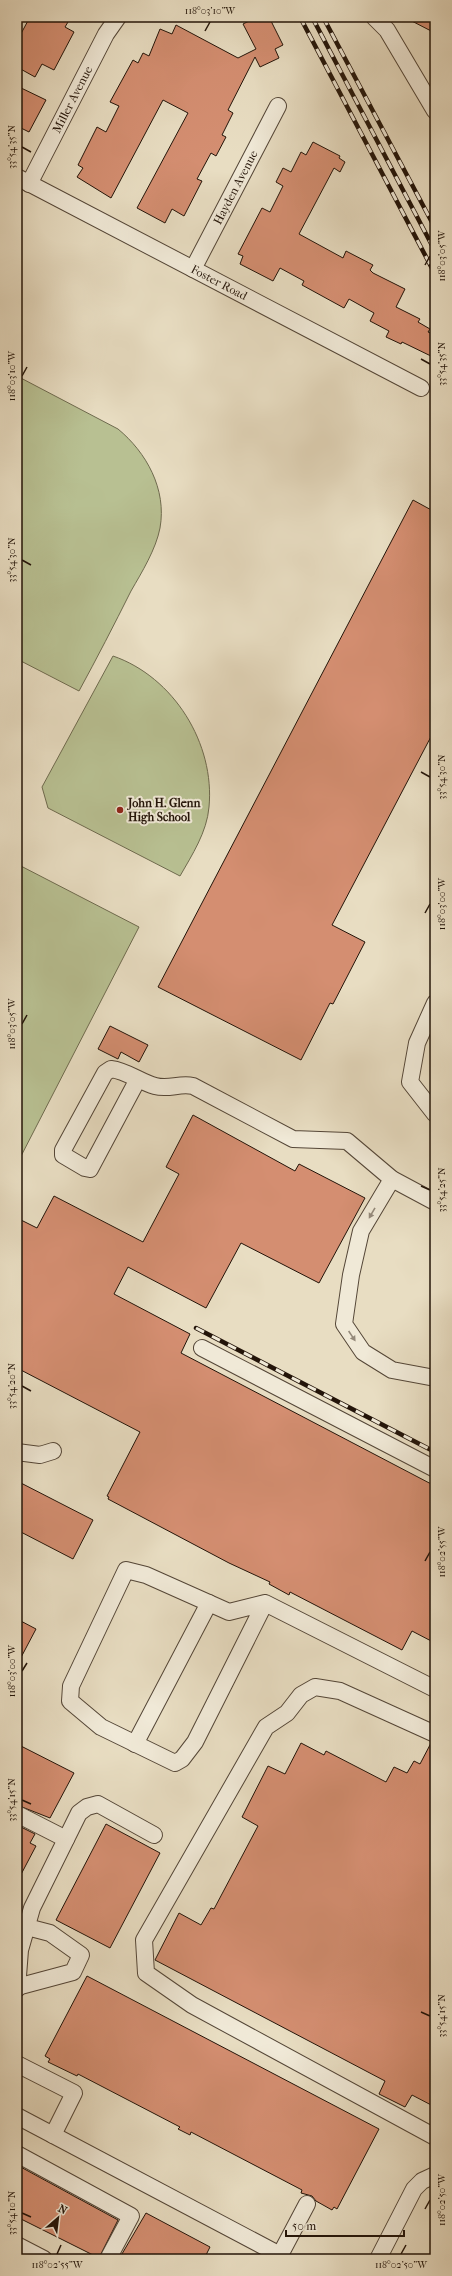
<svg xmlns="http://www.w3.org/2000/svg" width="452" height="2276" font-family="'IM FELL French Canon',serif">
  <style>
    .green { fill: #b8c092; stroke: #6e6a4e }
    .building { fill: #d48e71; stroke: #231409 }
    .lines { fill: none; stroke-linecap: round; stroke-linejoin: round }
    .minor-casing { stroke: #544637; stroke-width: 18 }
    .minor { stroke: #f0e9d7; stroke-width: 16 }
    .rail-casing { stroke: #231409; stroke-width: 4.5 }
    .rail { stroke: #f0e9d7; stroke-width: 3; stroke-dasharray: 9; stroke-linecap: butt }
    .oneway { fill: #94897a }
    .ticks { fill: none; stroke: #231409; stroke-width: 1.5 }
    .poi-dot { fill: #8f2418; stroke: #f0e9d7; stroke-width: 1.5 }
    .labels { text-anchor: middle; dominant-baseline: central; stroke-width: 4; stroke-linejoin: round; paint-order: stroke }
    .street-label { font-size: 12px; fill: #231409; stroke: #f0e9d7 }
    .poi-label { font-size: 12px; font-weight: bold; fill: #231409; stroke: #f0e9d7; text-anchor: start }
    .neatline { fill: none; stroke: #231409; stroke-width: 1.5 }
    .ticks-label { font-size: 10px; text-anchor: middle; fill: #231409 }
  </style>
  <rect width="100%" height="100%" fill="#e8ddc2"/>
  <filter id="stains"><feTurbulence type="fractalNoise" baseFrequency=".005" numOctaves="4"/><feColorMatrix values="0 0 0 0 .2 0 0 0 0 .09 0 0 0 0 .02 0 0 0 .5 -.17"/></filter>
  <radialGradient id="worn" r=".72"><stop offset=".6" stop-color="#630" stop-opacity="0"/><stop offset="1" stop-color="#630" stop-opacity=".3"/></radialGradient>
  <!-- green -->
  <g class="green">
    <path d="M17 376 118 429C146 452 167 489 160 528 156 549 142 572 131 591 114 625 97 658 79 691L17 659Z"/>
    <path d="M113 656C174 677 215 744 209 807 207 832 192 855 180 876L48 808 42 787Z"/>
    <path d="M17 864 139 927 19 1160 17 1159Z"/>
  </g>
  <!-- building -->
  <g class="building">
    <path d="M30 17H71L65 27 74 32 54 70 42 64 35 77 17 67V41Z"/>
    <path d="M257 17H269L283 45 275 49 279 58 260 67 255 57 228 110 233 113 222 135 226 137 216 156 211 153 197 179 202 181 184 216 172 209 165 223 137 208 188 113 163 100 111 198 77 177 83 168 78 165 97 127 106 132 119 106 110 102 133 60 138 63 143 53 149 56 160 29 172 34 176 25 238 58 256 49 243 24Z"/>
    <path d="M404 17H435V33Z"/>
    <path d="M17 86 46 100 29 132 17 126Z"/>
    <path d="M313 142 340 156 339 158 345 162 340 172 334 168 299 234 343 258 346 251 373 265 370 270 373 273 405 289 396 307 420 319 418 322 430 329 428 332 435 335V358L402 342 401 344 386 337 389 331 370 321 374 313 349 299 344 308 302 285 304 281 280 268 273 281 240 264 243 256 238 254 262 208 270 212 283 186 276 182 283 168 291 172 301 152 306 155Z"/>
    <path d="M413 500 435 512V729L332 925 365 942 333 1004 330 1003 301 1060 158 987Z"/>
    <path d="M110 1026 148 1045 139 1062 121 1052 118 1059 98 1049Z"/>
    <path d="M193 1115 295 1171 299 1164 365 1198 319 1283 241 1243 206 1308 128 1267 114 1294 190 1334 181 1353 435 1486V1643L412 1631 402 1650 290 1592 289 1595 269 1584 270 1582 229 1563 108 1499 109 1497 107 1496 140 1432 17 1368V1218L37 1228 54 1196 143 1242 179 1174 166 1167Z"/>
    <path d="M17 1481 93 1520 73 1559 17 1530Z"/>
    <path d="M17 1619 36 1629 17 1665Z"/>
    <path d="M301 1743 324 1755 326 1751 386 1782 394 1767 407 1773 414 1761 420 1764 431 1743H435V2107L412 2095 405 2107 379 2094 385 2081 155 1960 179 1913 201 1925 211 1908 214 1909 258 1826 242 1817 268 1766 285 1774Z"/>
    <path d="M17 1744 74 1773 50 1818 17 1805Z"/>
    <path d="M106 1824 160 1853 110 1948 56 1920Z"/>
    <path d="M17 1825 35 1834 30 1843 36 1846 17 1882Z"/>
    <path d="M87 1976 379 2129 337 2209 334 2207 332 2210 316 2201 312 2196 301 2193 302 2190 191 2132 190 2135 178 2129 180 2127 78 2074 77 2076 48 2062 50 2059 45 2056Z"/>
    <path d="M17 2165 118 2220 99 2258 17 2217Z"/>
    <path d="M146 2213 210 2247 204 2259H119Z"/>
  </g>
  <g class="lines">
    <!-- minor casing -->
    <g class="minor-casing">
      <g id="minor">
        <path d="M374 17 387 30 435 111"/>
        <path id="s1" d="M17 177 421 388"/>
        <path id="s2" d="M29 184 106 34 118 17"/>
        <path id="s3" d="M193 269 278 106"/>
        <path d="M435 1003 417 1043 410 1082 435 1114"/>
        <path d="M138 1079 90 1169 85 1168 63 1155V1150L105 1073 111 1069C127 1071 140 1082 155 1086 169 1090 179 1083 193 1086L293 1139 347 1141 392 1179 435 1202"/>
        <path d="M392 1179 361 1231 351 1275 344 1324 363 1352 392 1370 435 1378"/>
        <path d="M202 1348 435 1469"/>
        <path d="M17 1452 40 1455 53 1451"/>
        <path d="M265 1603 195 1742 182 1759 175 1763 101 1727 70 1701 71 1686 126 1570 146 1575 229 1612 265 1603 435 1689"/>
        <path d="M435 1734 340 1691 315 1687 301 1695 287 1713 266 1727 144 1940 146 1973 192 2005 435 2137"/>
        <path d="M135 1744 209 1603"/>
        <path d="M17 1814 66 1839"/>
        <path d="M17 1987 73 1972 81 1955 50 1933 27 1927"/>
        <path d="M17 1989 20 1950 32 1908 79 1813 87 1807 98 1804 154 1835"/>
        <path d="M17 2064 74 2093 53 2135 17 2116"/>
        <path d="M53 2135 280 2255 307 2204"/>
        <path d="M17 2154 131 2216 108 2259"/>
        <path d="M17 2245 44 2259"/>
        <path d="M378 2259 414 2189 422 2181 435 2175"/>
      </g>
    </g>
    <!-- minor -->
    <use href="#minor" class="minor"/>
    <!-- rail casing -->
    <g class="rail-casing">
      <g id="rail">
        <path d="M300 17 435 274"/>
        <path d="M312 17 435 251"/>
        <path d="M323 17 435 228"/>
        <path d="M196 1328 435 1452"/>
      </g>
    </g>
    <!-- rail -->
    <use href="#rail" class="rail"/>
  </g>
  <!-- one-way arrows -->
  <defs><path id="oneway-solid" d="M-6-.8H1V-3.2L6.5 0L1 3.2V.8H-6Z"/></defs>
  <g class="oneway">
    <use href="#oneway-solid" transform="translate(372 1213) rotate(120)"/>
    <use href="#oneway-solid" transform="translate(352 1336) rotate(56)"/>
  </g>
  <!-- ticks -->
  <path class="ticks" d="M205 31 210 22M22 147 31 152M425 265 430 256M421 359 430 364M22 376 27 367M22 560 31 565M421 772 430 777M425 913 430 904M22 1024 27 1015M421 1186 430 1190M22 1386 31 1391M425 1561 430 1552M22 1671 27 1663M22 1800 31 1804M421 2012 430 2016M425 2209 430 2200M22 2213 31 2217M57 2254 61 2245M401 2254 406 2245"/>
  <!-- markers -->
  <circle class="poi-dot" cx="120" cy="810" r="4"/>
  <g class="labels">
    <!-- street labels -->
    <g class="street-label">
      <text stroke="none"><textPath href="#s2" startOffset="95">Miller Avenue</textPath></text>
      <text stroke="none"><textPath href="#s3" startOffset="92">Hayden Avenue</textPath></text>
      <text stroke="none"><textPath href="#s1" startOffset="228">Foster Road</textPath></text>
    </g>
    <!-- poi labels -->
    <g class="poi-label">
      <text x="128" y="803">John H. Glenn<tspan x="128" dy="14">High School</tspan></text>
    </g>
  </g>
  <!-- margin -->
  <rect width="452" height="2276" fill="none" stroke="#e8ddc2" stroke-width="44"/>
  <!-- north arrow -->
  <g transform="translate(58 2218) rotate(28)" stroke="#f0e9d7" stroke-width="3" paint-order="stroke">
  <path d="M0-3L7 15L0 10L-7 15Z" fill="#231409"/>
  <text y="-6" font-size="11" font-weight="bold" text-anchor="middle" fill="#231409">N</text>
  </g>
  <!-- scale -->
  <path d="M286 2230v6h118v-6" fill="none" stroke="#231409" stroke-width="2"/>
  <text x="292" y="2230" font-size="12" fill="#231409" stroke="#f0e9d7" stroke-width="3" paint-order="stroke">50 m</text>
  <rect x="22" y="22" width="408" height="2232" class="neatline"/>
  <g class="ticks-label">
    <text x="210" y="14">118°03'10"W</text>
    <text transform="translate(11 147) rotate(-90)" y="4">33°54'35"N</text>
    <text transform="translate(441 256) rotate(-90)" y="4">118°03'05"W</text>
    <text transform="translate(441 364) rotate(-90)" y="4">33°54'35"N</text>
    <text transform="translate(11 376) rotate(-90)" y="4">118°03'10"W</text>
    <text transform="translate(11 560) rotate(-90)" y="4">33°54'30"N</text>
    <text transform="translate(441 777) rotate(-90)" y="4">33°54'30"N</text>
    <text transform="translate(441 904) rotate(-90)" y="4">118°03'00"W</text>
    <text transform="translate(11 1024) rotate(-90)" y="4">118°03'05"W</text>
    <text transform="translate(441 1190) rotate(-90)" y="4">33°54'25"N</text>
    <text transform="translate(11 1386) rotate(-90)" y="4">33°54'20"N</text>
    <text transform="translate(441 1552) rotate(-90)" y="4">118°02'55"W</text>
    <text transform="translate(11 1671) rotate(-90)" y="4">118°03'00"W</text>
    <text transform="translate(11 1800) rotate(-90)" y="4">33°54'15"N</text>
    <text transform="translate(441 2016) rotate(-90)" y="4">33°54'15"N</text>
    <text transform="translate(441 2200) rotate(-90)" y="4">118°02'50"W</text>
    <text transform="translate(11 2213) rotate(-90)" y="4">33°54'10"N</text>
    <text x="57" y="2268">118°02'55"W</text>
    <text x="401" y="2268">118°02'50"W</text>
  </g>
  <rect width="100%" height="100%" filter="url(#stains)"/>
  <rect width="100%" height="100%" fill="url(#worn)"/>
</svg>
